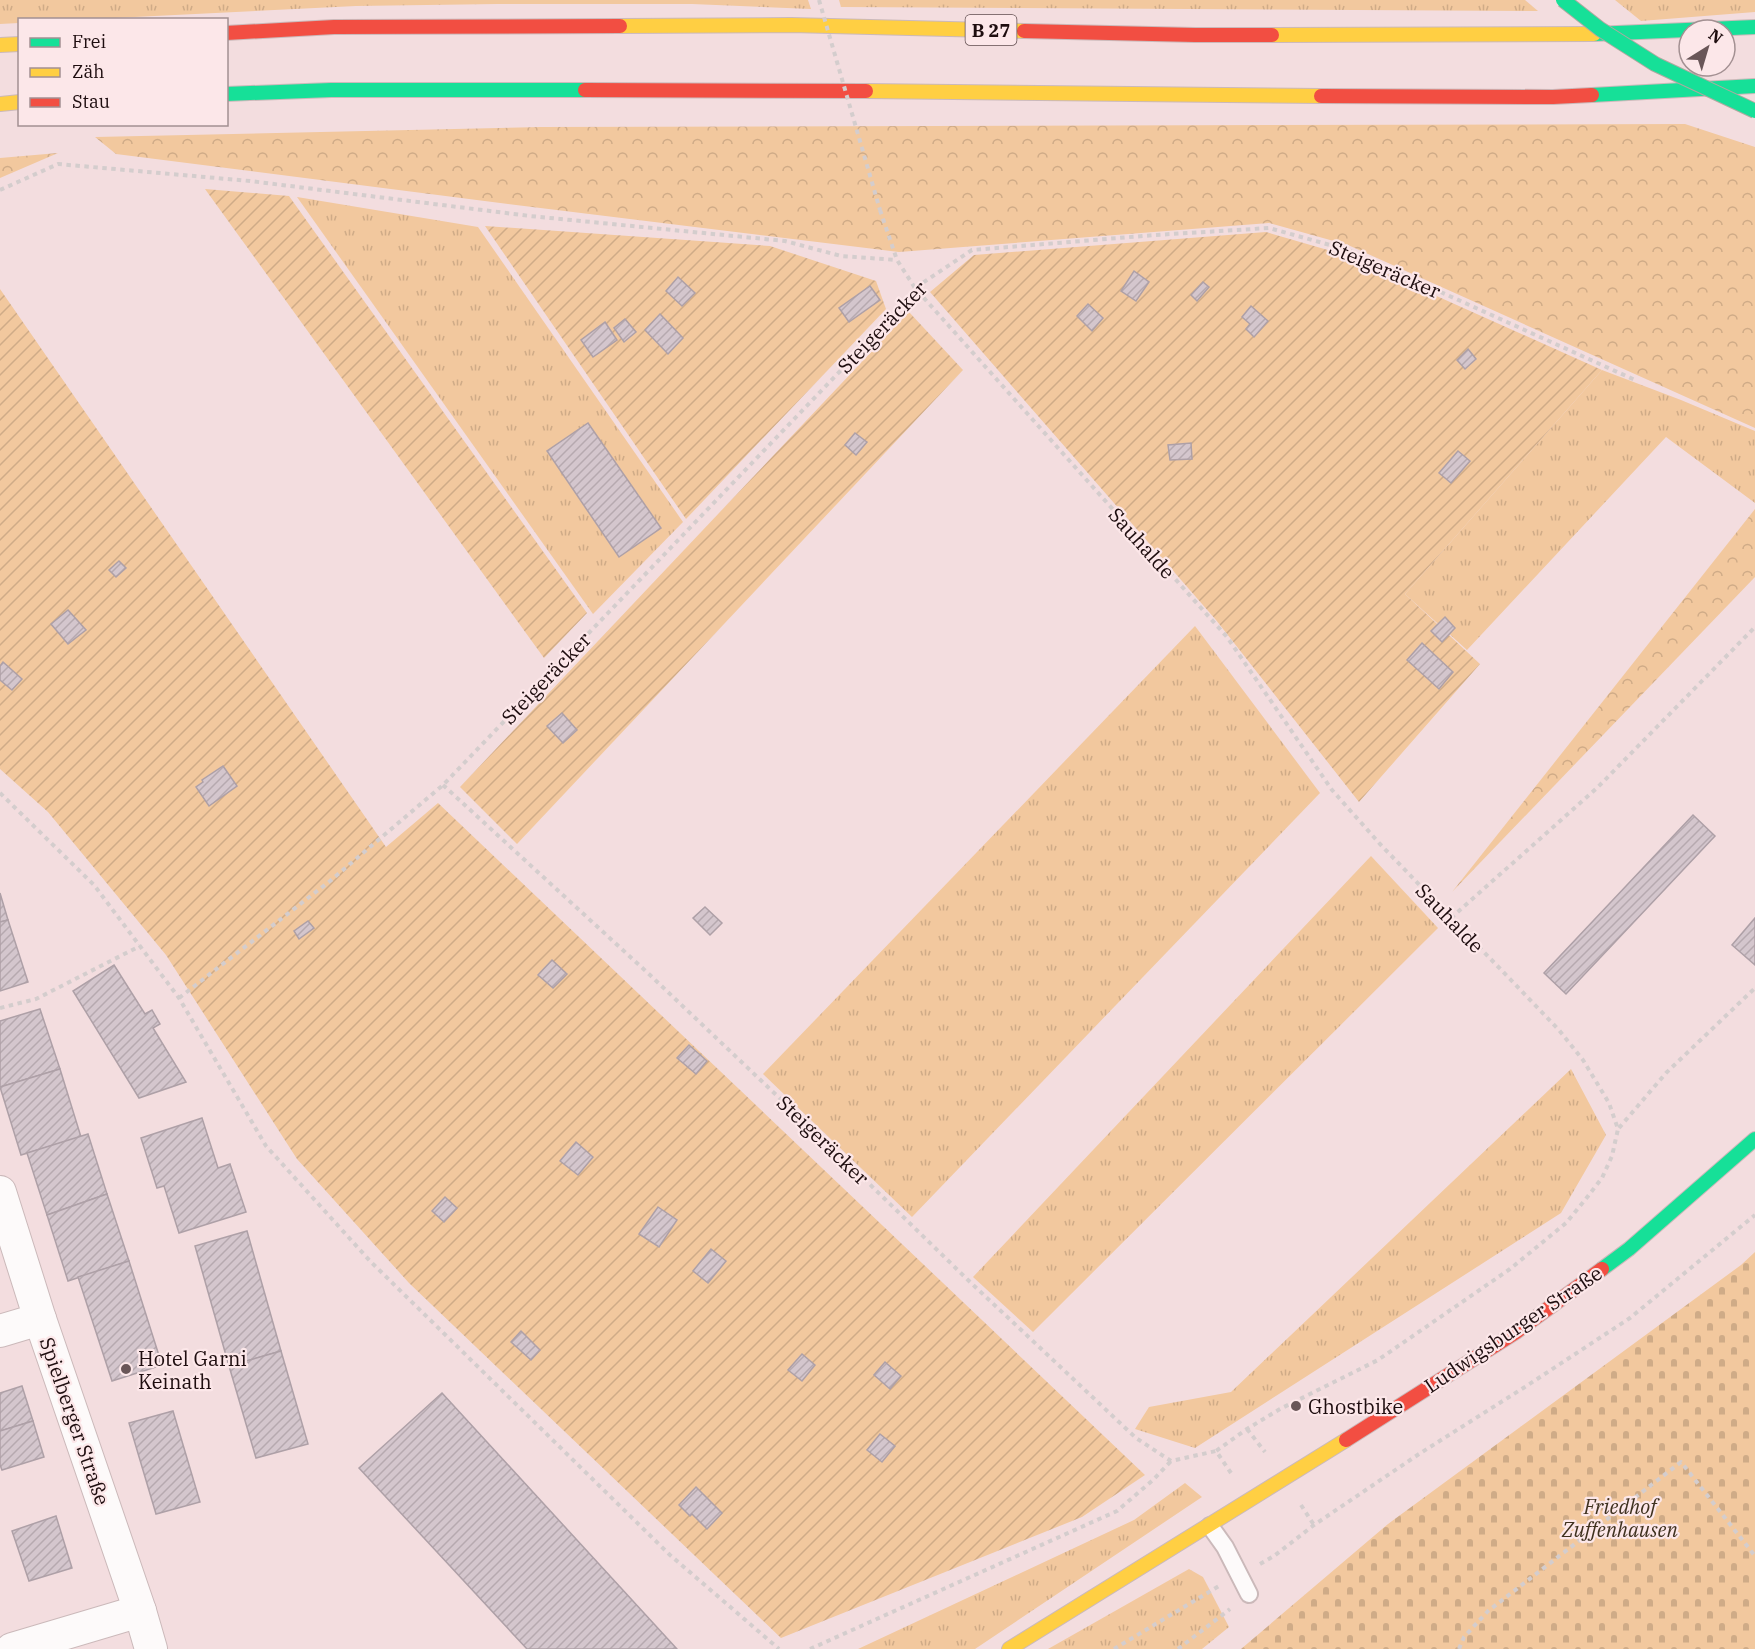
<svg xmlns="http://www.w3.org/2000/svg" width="1755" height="1649" font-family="'IBM Plex Serif',serif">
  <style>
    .grass { fill: url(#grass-tufts) }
    .forest { fill: url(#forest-crowns) }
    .cemetery { fill: url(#cemetery-stones) }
    .garden { fill: url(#garden-furrows) }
    .building { fill: url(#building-hatch); stroke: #aea0a7; stroke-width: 1.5 }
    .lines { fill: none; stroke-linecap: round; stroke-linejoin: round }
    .lane-casing { stroke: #cbb9ba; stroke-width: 20 }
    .street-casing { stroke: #cbb9ba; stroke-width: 34 }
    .fast-casing { stroke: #cbb9ba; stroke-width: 16 }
    .slow-casing { stroke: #cbb9ba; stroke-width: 16 }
    .jam-casing { stroke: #cbb9ba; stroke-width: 16 }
    .path { stroke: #d4cdcd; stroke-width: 4; stroke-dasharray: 4.5 4.5; stroke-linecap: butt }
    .lane { stroke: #fdfafa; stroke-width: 16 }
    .street { stroke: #fdfafa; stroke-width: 32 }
    .fast { stroke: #16e098; stroke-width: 14 }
    .slow { stroke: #ffcf43; stroke-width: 14 }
    .jam { stroke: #f24e42; stroke-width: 14 }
    .fast-bridge-casing { stroke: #aea9a0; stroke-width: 16; stroke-linecap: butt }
    .path-bridge { stroke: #d4cdcd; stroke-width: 4; stroke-dasharray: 4.5 4.5; stroke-linecap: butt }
    .fast-bridge { stroke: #16e098; stroke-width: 14 }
    .poi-dot { fill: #695658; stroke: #fce7e9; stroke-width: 2 }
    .labels { text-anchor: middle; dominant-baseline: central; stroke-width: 4.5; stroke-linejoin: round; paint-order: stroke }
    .shield { fill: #fce7e9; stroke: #614e50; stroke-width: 1.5 }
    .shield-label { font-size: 18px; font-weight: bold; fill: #1e0d0f }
    .street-label { font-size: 20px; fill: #1e0d0f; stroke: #fce7e9 }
    .poi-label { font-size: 20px; fill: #1e0d0f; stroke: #fce7e9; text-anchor: start }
    .park-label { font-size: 20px; font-style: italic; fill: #3f311f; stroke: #fce7e9 }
  </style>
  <defs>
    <pattern id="grass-tufts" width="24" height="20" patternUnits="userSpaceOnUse" patternTransform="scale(1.5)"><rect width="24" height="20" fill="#f2c89e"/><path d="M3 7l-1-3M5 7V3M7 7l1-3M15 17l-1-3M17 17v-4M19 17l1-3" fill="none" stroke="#cfab87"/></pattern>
    <pattern id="forest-crowns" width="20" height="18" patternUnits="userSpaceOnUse" patternTransform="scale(1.5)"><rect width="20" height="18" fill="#f2c89e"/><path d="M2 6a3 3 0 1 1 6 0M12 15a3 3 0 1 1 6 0" fill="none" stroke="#cfab87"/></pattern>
    <pattern id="cemetery-stones" width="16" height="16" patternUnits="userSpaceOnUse" patternTransform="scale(1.5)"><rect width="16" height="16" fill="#f2c89e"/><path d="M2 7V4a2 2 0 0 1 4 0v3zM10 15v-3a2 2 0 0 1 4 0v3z" fill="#cfab87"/></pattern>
    <pattern id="garden-furrows" width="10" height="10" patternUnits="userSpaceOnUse" patternTransform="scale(1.5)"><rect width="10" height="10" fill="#f2c89e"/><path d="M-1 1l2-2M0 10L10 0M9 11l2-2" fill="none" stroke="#cfab87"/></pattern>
    <pattern id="building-hatch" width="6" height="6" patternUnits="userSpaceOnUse" patternTransform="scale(1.5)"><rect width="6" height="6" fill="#d4c6cd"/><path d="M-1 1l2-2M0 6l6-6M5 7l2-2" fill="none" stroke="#b6a9af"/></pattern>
  </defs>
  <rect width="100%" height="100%" fill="#f3dddf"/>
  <!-- grass -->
  <g class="grass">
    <path d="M0 0H808L811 9 692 4H498L356 6 94 19 20 20 19 23 0 24Z"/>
    <path d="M839 0H1525L1538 11 841 7Z"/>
    <path d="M1615 0H1755V12L1641 21Z"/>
    <path d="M297 197 478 227 683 522 593 614Z"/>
    <path d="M1602 370 1681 400 1755 431V503L1666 437 1467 650 1405 594Z"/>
    <path d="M1195 626 1320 793 912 1217 763 1074Z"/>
    <path d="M1371 856 1438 928 1033 1332 973 1277Z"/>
    <path d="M1571 1069 1606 1135 1561 1213 1195 1448 1135 1429 1149 1407 1231 1392Z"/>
    <path d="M1185 1483 1202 1497 975 1649H858L1134 1520Z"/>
    <path d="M1189 1569 1203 1577 1229 1627 1202 1649H1048Z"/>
  </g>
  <!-- forest -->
  <g class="forest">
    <path d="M1685 124 1755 147V428L1348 245 1269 223 899 252 516 205 116 154 95 137 541 127Z"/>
    <path d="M58 153 0 178V158Z"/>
    <path d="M1755 509V577L1452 892Z"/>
  </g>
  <!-- cemetery -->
  <path class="cemetery" d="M1755 1252V1649H1241L1388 1524 1741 1265Z"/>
  <!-- garden -->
  <g class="garden">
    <path d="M205 189 289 196 587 613 544 658Z"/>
    <path d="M485 226 770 246 876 281 886 309 686 519Z"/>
    <path d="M1266 232 1345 255 1602 370 1405 594 1480 664 1359 802 1216 620 930 292 974 255Z"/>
    <path d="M0 289 386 847 438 803 1145 1475 1082 1517 781 1638 409 1283 297 1159 166 955 48 812 0 769Z"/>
    <path d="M909 312 963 370 517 844 460 787Z"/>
  </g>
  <!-- building -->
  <g class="building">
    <path d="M1134 271 1149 282 1136 301 1121 291Z"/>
    <path d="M678 277 695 293 682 306 666 291Z"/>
    <path d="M1203 282 1209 287 1197 301 1191 295Z"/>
    <path d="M870 286 880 300 849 322 839 308Z"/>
    <path d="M1088 304 1103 318 1092 331 1077 316Z"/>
    <path d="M1251 306 1268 321 1254 337 1246 329 1250 324 1242 317Z"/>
    <path d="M660 314 683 338 668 354 645 330Z"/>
    <path d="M625 319 636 332 624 342 614 328Z"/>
    <path d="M605 322 617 340 593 357 581 340Z"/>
    <path d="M1468 349 1476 359 1465 369 1457 360Z"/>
    <path d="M588 423 661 528 619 557 547 451Z"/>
    <path d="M855 433 867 442 856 455 845 445Z"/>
    <path d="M1191 443 1192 459 1170 460 1168 445Z"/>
    <path d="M1458 451 1470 461 1451 483 1439 473Z"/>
    <path d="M119 561 126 568 116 577 109 570Z"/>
    <path d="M68 610 86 630 68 644 51 624Z"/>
    <path d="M1445 617 1455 628 1442 642 1431 631Z"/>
    <path d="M1422 643 1453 672 1439 689 1407 660Z"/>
    <path d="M3 662 22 679 12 690 0 680V666Z"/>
    <path d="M562 713 577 730 563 743 547 726Z"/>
    <path d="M223 766 237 786 209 806 196 787 203 782 202 780Z"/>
    <path d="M1693 815 1715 836 1566 994 1544 973Z"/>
    <path d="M0 893 8 920 0 922Z"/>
    <path d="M705 907 722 923 710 935 693 918Z"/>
    <path d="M1755 918V965L1732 945Z"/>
    <path d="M8 920 28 982 0 991V922Z"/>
    <path d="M308 921 314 928 299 939 294 931Z"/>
    <path d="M552 960 567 974 553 988 538 975Z"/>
    <path d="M114 965 145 1014 152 1010 160 1024 153 1028 186 1082 139 1098 73 991Z"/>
    <path d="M40 1009 60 1069 0 1087V1021Z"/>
    <path d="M689 1045 707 1061 696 1074 677 1058Z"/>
    <path d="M60 1069 81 1137 21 1155 0 1087Z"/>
    <path d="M202 1118 218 1168 230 1164 246 1212 179 1233 164 1186 157 1188 141 1138Z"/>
    <path d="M88 1134 107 1194 47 1215 27 1153Z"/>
    <path d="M576 1142 593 1157 578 1175 560 1161Z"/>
    <path d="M107 1194 129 1261 68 1281 47 1215Z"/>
    <path d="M445 1197 457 1208 444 1222 432 1211Z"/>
    <path d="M658 1207 677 1220 659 1247 639 1234Z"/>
    <path d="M247 1231 281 1351 229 1366 195 1246Z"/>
    <path d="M711 1249 726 1261 708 1283 693 1271Z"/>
    <path d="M129 1261 162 1365 112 1381 78 1277Z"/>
    <path d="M521 1331 540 1350 531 1360 511 1342Z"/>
    <path d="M281 1351 308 1444 256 1458 229 1366Z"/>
    <path d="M802 1354 815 1365 802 1381 788 1370Z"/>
    <path d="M885 1362 901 1376 890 1389 874 1375Z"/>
    <path d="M22 1386 33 1421 0 1431V1393Z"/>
    <path d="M442 1393 677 1649H527L359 1468Z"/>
    <path d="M173 1411 200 1502 156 1514 129 1423Z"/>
    <path d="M33 1421 44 1457 2 1470 0 1465V1431Z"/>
    <path d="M880 1434 895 1446 882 1462 867 1450Z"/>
    <path d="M696 1487 722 1513 707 1529 692 1514 690 1516 679 1505Z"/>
    <path d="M56 1516 72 1568 29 1581 12 1531Z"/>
  </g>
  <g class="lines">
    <!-- lane casing -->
    <g class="lane-casing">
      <path id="lane" d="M1210 1526 1225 1547 1249 1594"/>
    </g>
    <!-- street casing -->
    <g class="street-casing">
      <g id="street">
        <path d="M0 1192 40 1319 140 1611 151 1649"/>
        <path d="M0 1331 40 1319"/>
        <path d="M12 1649 140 1611"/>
      </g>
    </g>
    <!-- fast casing -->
    <g class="fast-casing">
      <g id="fast">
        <path d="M1594 34 1755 27"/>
        <path d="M226 94 331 90H585"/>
        <path d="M1592 95 1755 86"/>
        <path d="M1602 1269 1629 1249 1755 1139"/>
      </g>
    </g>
    <!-- slow casing -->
    <g class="slow-casing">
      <g id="slow">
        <path d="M620 26 791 25 1024 31"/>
        <path d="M1272 35 1594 34"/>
        <path d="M0 45 20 44"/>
        <path d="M866 91 1321 96"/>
        <path d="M0 104 20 102"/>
        <path d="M1009 1649 1346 1440"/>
      </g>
    </g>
    <!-- jam casing -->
    <g class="jam-casing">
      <g id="jam">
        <path d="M1024 31 1195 35H1272"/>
        <path d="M226 33 334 27 620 26"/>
        <path d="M585 90 866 91"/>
        <path d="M1321 96 1553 97 1592 95"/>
        <path d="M1346 1440 1516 1332 1602 1269"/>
      </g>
    </g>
    <!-- path -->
    <g class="path">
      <path d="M0 190 58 164 250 181 530 216 785 241 841 256 897 260"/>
      <path d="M880 210 897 260 915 288 1227 637 1332 790 1380 844 1559 1030 1583 1060 1609 1103 1618 1129 1612 1156 1602 1178 1585 1200 1566 1223 1510 1269 1378 1360 1280 1409 1247 1429 1216 1451 1231 1473"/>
      <path d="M443 785 650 975 851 1166 969 1281 1136 1438 1171 1461 1216 1451"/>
      <path d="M0 793 94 885 179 998 266 1146 370 1261 670 1555 779 1649"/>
      <path d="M1451 918 1597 788 1755 627"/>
      <path d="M179 998 330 881 443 785 894 315 915 288 972 250 1155 235 1269 228 1348 250 1635 380"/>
      <path d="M0 1008 36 999 140 946"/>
      <path d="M1619 1128 1666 1073 1755 988"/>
      <path d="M1247 1429 1265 1452"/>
      <path d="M1301 1505 1314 1525"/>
      <path d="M1260 1564 1274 1556 1314 1525 1419 1454 1528 1385 1630 1318 1755 1215"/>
      <path d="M810 1649 1117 1511 1153 1480 1171 1461"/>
      <path d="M1114 1649 1219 1586"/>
      <path d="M1178 1649 1230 1609"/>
      <path d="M1459 1649 1464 1637 1488 1611 1681 1462 1755 1556"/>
    </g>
    <!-- lane -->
    <use href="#lane" class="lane"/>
    <!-- street -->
    <use href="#street" class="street"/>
    <!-- fast -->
    <use href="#fast" class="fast"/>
    <!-- slow -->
    <use href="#slow" class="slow"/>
    <!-- jam -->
    <use href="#jam" class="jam"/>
    <!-- fast-bridge casing -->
    <g class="fast-bridge-casing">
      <path id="fast-bridge" d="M1563 0 1600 29 1655 64 1755 111"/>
    </g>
    <!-- path-bridge -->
    <path class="path-bridge" d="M819 0 880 210"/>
    <!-- fast-bridge -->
    <use href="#fast-bridge" class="fast-bridge"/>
  </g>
  <!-- markers -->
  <g class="poi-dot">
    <circle cx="126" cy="1369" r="6"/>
    <circle cx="1296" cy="1406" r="6"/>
  </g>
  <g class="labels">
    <!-- shield labels -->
    <rect class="shield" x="965.5" y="15" width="51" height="30" rx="4.5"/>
    <g class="shield-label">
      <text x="991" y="30">B 27</text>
    </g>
    <!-- street labels -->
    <g class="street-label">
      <text transform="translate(1385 269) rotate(23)">Steigeräcker</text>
      <text transform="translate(882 327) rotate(-46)">Steigeräcker</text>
      <text transform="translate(1142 543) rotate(48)">Sauhalde</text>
      <text transform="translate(546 678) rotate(-46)">Steigeräcker</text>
      <text transform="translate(1450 918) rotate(46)">Sauhalde</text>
      <text transform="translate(823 1140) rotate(44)">Steigeräcker</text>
      <text transform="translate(1513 1329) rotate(-34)">Ludwigsburger Straße</text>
      <text transform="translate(75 1421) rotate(71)">Spielberger Straße</text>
    </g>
    <!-- poi labels -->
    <g class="poi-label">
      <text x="138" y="1358">Hotel Garni<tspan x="138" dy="23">Keinath</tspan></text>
      <text x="1308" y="1406">Ghostbike</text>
    </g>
    <!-- park labels -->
    <g class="park-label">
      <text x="1620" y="1506">Friedhof<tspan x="1620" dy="23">Zuffenhausen</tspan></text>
    </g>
  </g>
  <!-- legend -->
  <rect x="18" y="18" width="210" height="108" fill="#fce7e9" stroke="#a39092" stroke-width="1.5"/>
  <rect x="30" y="38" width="30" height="9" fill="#16e098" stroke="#a39092" stroke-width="1.5"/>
  <text x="72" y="48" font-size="18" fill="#1e0d0f">Frei</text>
  <rect x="30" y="68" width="30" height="9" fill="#ffcf43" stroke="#a39092" stroke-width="1.5"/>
  <text x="72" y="78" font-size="18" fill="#1e0d0f">Zäh</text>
  <rect x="30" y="98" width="30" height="9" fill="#f24e42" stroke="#a39092" stroke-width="1.5"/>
  <text x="72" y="108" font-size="18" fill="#1e0d0f">Stau</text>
  <!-- north arrow -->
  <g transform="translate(1707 48) rotate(37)"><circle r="28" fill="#fce7e9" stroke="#a39092" stroke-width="1.5"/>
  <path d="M0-4.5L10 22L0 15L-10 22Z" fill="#695658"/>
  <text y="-9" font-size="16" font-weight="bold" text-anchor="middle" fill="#1e0d0f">N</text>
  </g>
</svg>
